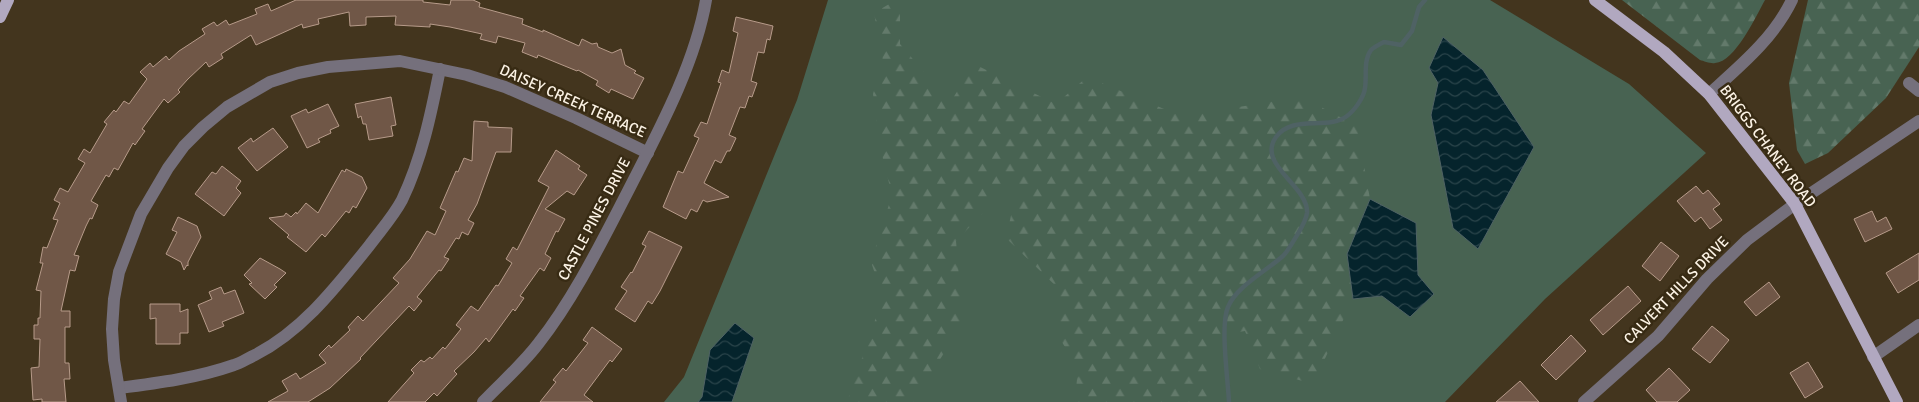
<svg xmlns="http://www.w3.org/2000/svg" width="1919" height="402" font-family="Signika,sans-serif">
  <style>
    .green { fill: #486352 }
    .forest { fill: url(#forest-firs) }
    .water { fill: url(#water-waves); stroke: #4f6264 }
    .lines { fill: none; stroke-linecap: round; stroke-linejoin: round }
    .stream { stroke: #4f6264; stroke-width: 4.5 }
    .building { fill: #705747; stroke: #b79b8a }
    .minor { stroke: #75707c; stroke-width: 12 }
    .major { stroke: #b1a8c0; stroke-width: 12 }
    .labels { text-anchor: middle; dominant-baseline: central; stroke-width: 5; stroke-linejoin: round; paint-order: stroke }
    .street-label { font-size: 15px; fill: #fcf3e5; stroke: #382b14 }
  </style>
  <defs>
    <pattern id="forest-firs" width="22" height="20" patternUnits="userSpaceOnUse" patternTransform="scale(1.25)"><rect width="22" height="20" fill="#486352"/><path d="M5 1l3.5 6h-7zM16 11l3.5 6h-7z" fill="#637a6b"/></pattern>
    <pattern id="water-waves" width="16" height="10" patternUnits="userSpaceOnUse" patternTransform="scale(1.25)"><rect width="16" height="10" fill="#05242c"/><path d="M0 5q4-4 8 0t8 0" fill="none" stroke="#2a444a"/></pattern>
  </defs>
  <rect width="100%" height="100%" fill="#43351e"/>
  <!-- green -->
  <path class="green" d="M828 0H1490L1629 84 1706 153 1545 299 1445 402H664L684 377 797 100Z"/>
  <!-- forest -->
  <g class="forest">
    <path d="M896 0H900V44L950 103 974 64 1056 104 1087 77 1181 116 1302 97 1357 126 1370 199 1347 254 1353 299 1313 384 1260 369 1245 331 1208 337 1207 402H1075L1078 367 1056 333 1058 288 1006 238 1020 175 956 241 963 323 913 402H847L883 297 871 262 892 195 881 151 873 94 883 61 874 13Z"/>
    <path d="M1622 0H1765C1756 16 1735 62 1715 63 1711 64 1704 61 1700 60Z"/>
    <path d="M1808 0H1919V47L1886 98 1828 153 1805 164 1797 150 1789 83Z"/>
  </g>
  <!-- water -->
  <g class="water">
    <path d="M1443 37 1483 70 1534 147 1478 249 1453 228 1431 115 1438 83 1429 68Z"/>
    <path d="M1370 199 1416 223 1418 275 1434 294 1410 317 1382 296 1353 299 1347 254Z"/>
    <path d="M735 323 754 338 732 402H698L702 397 710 350Z"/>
  </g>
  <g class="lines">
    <!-- stream -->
    <path class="stream" d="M1229 402C1228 380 1220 325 1228 307 1236 287 1266 271 1283 256 1288 251 1292 243 1296 237 1300 230 1306 221 1307 213 1309 186 1256 165 1276 137 1293 114 1327 131 1347 116 1355 110 1364 97 1365 88 1367 76 1363 61 1371 50 1374 47 1380 44 1384 42L1401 45 1412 31 1419 7 1425 0"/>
  </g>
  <!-- building -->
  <g class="building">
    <path d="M296 0H423V2L450 5 451 0H473L480 3 479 7 523 19 522 24 543 32V30L579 46 582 39 592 44 597 43 598 47 612 53 621 49 625 65 636 71 634 73 644 78 633 99 611 89 609 93 596 85 598 81 578 70 577 71 538 55 537 58 522 52 525 43 498 36 496 43 480 39 482 34 450 27 430 24V27L395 25 396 16 366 17V25L350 26 349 12 318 19 319 24 303 28 302 24 256 45 251 35 221 54 223 58 209 67 206 62 188 79 178 90 180 92 168 103 164 99 142 129 145 131 135 145 133 143 118 170 114 168 109 177 106 175 91 201 98 205 92 219 90 218 86 226 74 255 79 256 75 271 70 270 61 311H70V327H65V363H69L70 379H64L66 402H42V399L33 400 31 368 39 367 40 339H34V325H38V318H40L41 291 36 290 43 263H40L43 247 47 248 58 220 53 219 60 203 54 200 60 188 68 192 85 163 78 159 84 149 90 153 107 124 104 122 114 110 116 112 124 101 129 104 147 79 140 72 150 63 153 67 166 56 169 60 179 51 205 34 202 29 214 22 217 26 226 20 229 25 257 14 255 9 268 4 271 11Z"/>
    <path d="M736 17 773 26 770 40 767 39 764 53 758 52 751 81 757 83 752 97 749 96 745 108 740 107 729 135 736 138 730 151H727L721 163 715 160 704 183 729 197 707 202 703 200 697 212 691 209 686 219 663 207 678 171 683 173 699 138 694 136 701 122 707 124 721 83 718 82 722 70 729 73 738 33 733 31Z"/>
    <path d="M391 97 396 125 391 126 393 136 369 140 366 124H363L361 116 358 118 355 104Z"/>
    <path d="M328 104 339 126 330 130 331 133 318 139 320 142 307 148 291 116 306 109 308 113Z"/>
    <path d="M474 121 488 122V127L512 128 511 152H496L477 204 468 220 474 223 468 235 462 232 459 239 456 238 444 257 449 259 441 271 439 270 417 297 422 301 414 311 409 306 360 358 361 359 330 388 308 402H268L288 391 282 381 296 373 300 379 326 363 319 355 329 345 331 348 350 330 348 327 358 316 363 321 399 283 393 278 410 259 427 231 435 235 446 211 440 208 456 171 458 172 464 158 472 161Z"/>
    <path d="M273 128 288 147 257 171 238 148 251 138 253 142Z"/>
    <path d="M556 150 580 166 578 169 587 175 574 195 567 191 545 209 565 219 558 232 556 231 545 254 551 258 544 271 540 268 520 296 524 298 515 311 513 309 489 342 486 338 474 352 454 371 457 374 437 396 434 393 425 402H388L414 373 411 370 421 360 424 362 430 357 432 359 443 347 445 349 461 329 456 325 471 306 478 311 496 285 498 286 512 263 506 259 513 247 517 250 549 187 538 181Z"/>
    <path d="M222 166 241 181 236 188 241 193 224 216 195 194 212 172 216 174Z"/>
    <path d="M346 169 362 177 367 188 356 208 353 206 349 213 346 211 325 237 322 234 306 252 287 237 289 235 269 218 284 216 286 213 291 217 296 212 297 214 306 203 318 213 342 170 345 172Z"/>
    <path d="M1696 186 1703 194 1708 190 1720 204 1713 209 1722 220 1710 229 1701 217 1695 222 1677 201Z"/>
    <path d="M1872 211 1877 222 1886 217 1892 229 1865 242 1854 219Z"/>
    <path d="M178 217 197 226 201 237 188 262V266L187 265 184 270 181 262 166 254 177 232 172 230Z"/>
    <path d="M649 231 682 247 660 291 652 304 648 301 635 322 615 309 627 291 621 287 631 272 632 273 646 246 642 244Z"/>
    <path d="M1661 242 1679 256 1660 281 1642 266Z"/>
    <path d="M1919 253V280L1898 293 1886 273Z"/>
    <path d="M260 258 280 269 286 273 274 285 277 287 265 299 249 284 252 283 244 275Z"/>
    <path d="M1769 282 1780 297 1756 316 1744 302Z"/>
    <path d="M1628 286 1641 301 1603 335 1590 320Z"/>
    <path d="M221 287 224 294 235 290 244 313 222 322 224 326 209 332 198 305 212 299 209 292Z"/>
    <path d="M150 304H180V312L188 309V333H180V344H156V318L150 319Z"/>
    <path d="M1712 326 1729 340 1710 363 1692 349Z"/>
    <path d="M592 327 622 349 612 362 610 360 584 395 593 402H540L556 382 553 380 563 368 566 371 588 343 583 340Z"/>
    <path d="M1571 335 1586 351 1556 380 1541 365Z"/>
    <path d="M1808 362 1823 387 1805 398 1790 373Z"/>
    <path d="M1669 368 1690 390 1677 402H1657L1646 390Z"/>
    <path d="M1520 381 1539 402H1496Z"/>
  </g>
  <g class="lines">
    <!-- minor -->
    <g class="minor">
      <path d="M1909 83 1919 91"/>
      <path d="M1709 94C1740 66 1774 38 1792 0"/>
      <path d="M1873 357 1919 325"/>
      <path d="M119 388C158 383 197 378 234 365 241 363 248 358 255 355 303 330 335 288 369 246 380 231 393 217 402 200 422 158 431 114 440 69"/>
      <path d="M121 402 114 360 112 329 114 299 119 272 141 214 168 168 184 146 203 127 227 107 270 82 298 73 328 67 400 61 467 75 505 87 576 118 648 153"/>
      <path d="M483 402C501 383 522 365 538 344 574 298 600 245 627 193 657 134 695 65 706 0"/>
      <path d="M1584 402 1658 336 1707 279 1747 240 1795 204 1919 121"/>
    </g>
    <!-- major -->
    <g class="major">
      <path d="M1595 0 1664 52 1709 94 1795 204 1897 402"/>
      <path d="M0 17 8 0"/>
    </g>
  </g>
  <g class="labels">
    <!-- street labels -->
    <g class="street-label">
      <text transform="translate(573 101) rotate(24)">DAISEY CREEK TERRACE</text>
      <text transform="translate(1768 146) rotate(53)">BRIGGS CHANEY ROAD</text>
      <text transform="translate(594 219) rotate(-62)">CASTLE PINES DRIVE</text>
      <text transform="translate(1676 290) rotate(-46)">CALVERT HILLS DRIVE</text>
    </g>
  </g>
</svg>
